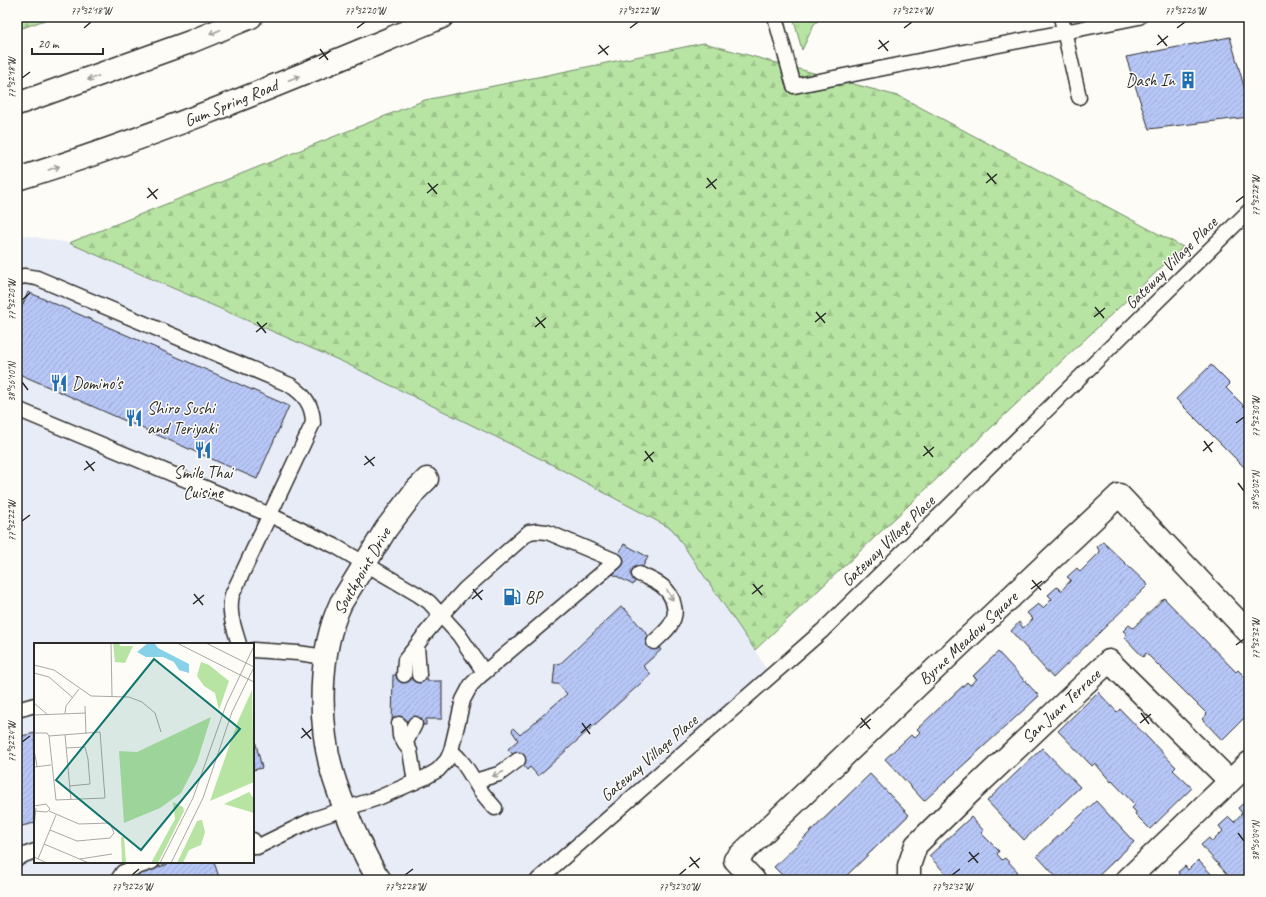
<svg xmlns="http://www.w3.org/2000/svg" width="1266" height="897" font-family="Caveat,sans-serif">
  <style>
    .built { fill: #e8ecf7; fill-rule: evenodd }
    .grass { fill: url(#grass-tufts); stroke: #718867 }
    .forest { fill: url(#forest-firs); stroke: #718867 }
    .building { fill: url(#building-hatch); stroke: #2b2b2b }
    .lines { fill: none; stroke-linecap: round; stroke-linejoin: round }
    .lane-casing { stroke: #2b2b2b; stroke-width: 17 }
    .street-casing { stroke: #2b2b2b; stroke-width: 25 }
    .secondary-casing { stroke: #2b2b2b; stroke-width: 25 }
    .lane { stroke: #fdfcf7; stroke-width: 14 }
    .street { stroke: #fdfcf7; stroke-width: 22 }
    .secondary { stroke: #fdfcf7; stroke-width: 22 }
    .oneway { stroke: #9e9e9b }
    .ticks { fill: none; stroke: #2b2b2b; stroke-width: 1.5 }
    .labels { text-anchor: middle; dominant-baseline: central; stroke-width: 3; stroke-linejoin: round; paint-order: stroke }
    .poi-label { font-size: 17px; fill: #2b2b2b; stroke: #fdfcf7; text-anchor: start }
    .street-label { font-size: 17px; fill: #2b2b2b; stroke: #fdfcf7 }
    .inset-road { fill: none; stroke: #a9a8a5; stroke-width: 1 }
    .view { fill: #0f766e; fill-opacity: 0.15; stroke: #0f766e; stroke-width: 2 }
    .inset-edge { fill: none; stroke: #2b2b2b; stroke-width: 2 }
    .neatline { fill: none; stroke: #2b2b2b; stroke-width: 1.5 }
    .ticks-label { font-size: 10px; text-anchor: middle; fill: #2b2b2b }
  </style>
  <defs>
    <pattern id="grass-tufts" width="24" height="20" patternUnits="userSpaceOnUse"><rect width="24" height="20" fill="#b7e4a3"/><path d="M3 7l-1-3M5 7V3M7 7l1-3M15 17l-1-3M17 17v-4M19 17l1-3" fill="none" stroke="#9ec48c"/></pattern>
    <pattern id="forest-firs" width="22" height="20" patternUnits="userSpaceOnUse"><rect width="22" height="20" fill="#b7e4a3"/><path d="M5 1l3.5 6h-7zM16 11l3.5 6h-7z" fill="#9ec48c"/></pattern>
    <pattern id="building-hatch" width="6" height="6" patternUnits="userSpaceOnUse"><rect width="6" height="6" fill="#b6c6f6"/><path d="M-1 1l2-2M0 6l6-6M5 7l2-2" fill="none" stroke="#9daad3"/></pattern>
  </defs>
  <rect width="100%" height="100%" fill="#fdfcf7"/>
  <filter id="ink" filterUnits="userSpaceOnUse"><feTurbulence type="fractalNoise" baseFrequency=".025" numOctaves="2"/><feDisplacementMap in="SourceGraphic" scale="8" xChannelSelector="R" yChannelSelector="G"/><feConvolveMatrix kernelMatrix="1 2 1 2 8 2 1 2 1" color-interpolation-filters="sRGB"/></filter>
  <g filter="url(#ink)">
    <!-- built -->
    <path class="built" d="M17 234 69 243 343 362 549 463 672 529 755 650 770 676 538 880H17ZM35 644H253V862H35Z"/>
    <!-- grass -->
    <path class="grass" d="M793 17H823L814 24 802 50Z"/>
    <!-- forest -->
    <g class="forest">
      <path d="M17 17H53L17 30Z"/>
      <path d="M704 43 901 97 1183 247 755 650 672 529 549 463 343 362 69 243 425 100Z"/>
    </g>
    <!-- building -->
    <g class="building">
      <path d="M1230 37 1249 104V117L1149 129 1126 57Z"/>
      <path d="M28 292 289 406 257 479 17 373V318Z"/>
      <path d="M1211 365 1230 384 1226 388 1249 411V472L1176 399Z"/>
      <path d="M1103 542 1148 585 1053 678 1011 631 1019 622 1023 628 1033 619 1027 613 1038 604 1043 608 1052 599 1048 595 1057 587 1061 591 1071 580 1067 577 1077 568 1080 572 1100 552 1097 547Z"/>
      <path d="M624 544 648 557 633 585 609 572Z"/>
      <path d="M1164 598 1236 672 1238 670 1249 681 1247 684 1249 686V713L1222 740 1202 719 1207 714 1146 653 1143 657 1124 637 1127 634 1123 631 1129 625 1133 628Z"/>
      <path d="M621 607 625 609 661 650 643 666 651 674 538 776 530 767 527 770 508 749 518 740 512 731 513 728 520 735 567 694 558 684H553L555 664 561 663Z"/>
      <path d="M998 652 1039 696 924 801 885 759 911 735 914 738 920 732 917 729 967 682 970 685 977 679 973 676Z"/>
      <path d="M393 675H427V681H442V719H426V725L392 724Z"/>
      <path d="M1098 692 1117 712 1120 709 1176 767 1173 770 1192 788 1150 829 1135 814 1136 812 1132 808 1135 805 1112 781 1111 782 1095 763 1092 766 1058 731Z"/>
      <path d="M253 732 262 768 253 770Z"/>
      <path d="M35 733V823L17 827V737Z"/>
      <path d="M1042 748 1080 787 1024 840 987 801Z"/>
      <path d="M870 774 909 815 842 880H787L774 867Z"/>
      <path d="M1247 800 1249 802V880H1232L1201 845 1209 838 1212 842 1223 831 1219 826 1229 817 1234 822 1242 813 1238 808Z"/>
      <path d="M1096 801 1134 842 1094 880H1059L1037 856Z"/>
      <path d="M971 817 984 831 981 833 999 851 997 854 1002 860 1005 858 1018 872 1015 874 1019 878 1022 875 1026 880H948L946 878 948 876 929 856Z"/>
      <path d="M1198 860 1217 880H1178L1181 878 1178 872 1185 866 1188 870Z"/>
      <path d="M174 862H214L220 880H127V878Z"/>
    </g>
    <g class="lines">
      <!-- lane casing -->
      <g class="lane-casing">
        <g id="lane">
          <path d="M775 17 794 86 1139 17"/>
          <path d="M1061 17 1079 97"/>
          <path d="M17 278 24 276 37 278 290 385C304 394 313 405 313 423L232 595C228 613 234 627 239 644"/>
          <path d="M17 409 270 515 335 546 417 594 429 602 459 635 484 672"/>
          <path d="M639 574C655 581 671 587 674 606 676 612 675 617 671 624 667 631 660 636 654 642"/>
          <path d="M253 650 298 653 325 657"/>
          <path d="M404 675 405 660 417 645"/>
          <path d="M17 710 35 705"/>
          <path d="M399 724 400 736 410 751 415 782"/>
          <path d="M405 744 415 724"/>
          <path d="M451 751C464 761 470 774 478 787 483 795 489 801 495 808"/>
          <path d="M475 781 499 774 518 760"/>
          <path d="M253 840 257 847 314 819 378 798 426 777 438 770 447 760 451 751 463 700 471 685 479 677 616 561 547 532 537 531 529 532 465 589 441 615 425 634 417 645 419 675"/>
          <path d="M17 859 24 855 35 851"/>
          <path d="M119 880V878L123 872 152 862"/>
          <path d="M538 880 822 631 1249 211"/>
        </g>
      </g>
      <!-- street casing -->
      <g class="street-casing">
        <g id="street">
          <path d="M380 880C367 863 360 843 351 824 345 808 338 792 333 775 318 724 318 652 341 603L386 529 415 491 427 479"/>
          <path d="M754 880 735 860 957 648 1119 495 1249 633"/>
          <path d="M909 880V866L916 845 963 799 1109 661 1230 781"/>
          <path d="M1127 880 1249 763"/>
        </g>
      </g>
      <!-- secondary casing -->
      <g class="secondary-casing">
        <g id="secondary">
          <path d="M17 104 190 42 251 17"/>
          <path d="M17 179C162 135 301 75 442 17"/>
        </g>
      </g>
      <!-- lane -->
      <use href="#lane" class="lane"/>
      <!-- street -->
      <use href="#street" class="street"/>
      <!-- secondary -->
      <use href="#secondary" class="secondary"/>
    </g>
    <!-- one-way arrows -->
    <defs><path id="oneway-shaft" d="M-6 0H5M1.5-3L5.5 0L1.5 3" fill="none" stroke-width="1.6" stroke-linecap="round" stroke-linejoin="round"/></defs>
    <g class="oneway">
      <use href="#oneway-shaft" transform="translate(215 32) rotate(157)"/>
      <use href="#oneway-shaft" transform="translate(93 78) rotate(160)"/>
      <use href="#oneway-shaft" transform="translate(294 78) rotate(-22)"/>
      <use href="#oneway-shaft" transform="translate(54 168) rotate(-19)"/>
      <use href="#oneway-shaft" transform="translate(670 595) rotate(60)"/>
      <use href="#oneway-shaft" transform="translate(498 774) rotate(157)"/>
    </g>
  </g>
  <!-- ticks -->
  <path class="ticks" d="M84 28 91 22M357 28 365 22M630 28 638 22M904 28 912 22M1177 28 1185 22M1158 35 1167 46M879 40 888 51M599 45 608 55M1157 45 1168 36M320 49 328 60M878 49 889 41M598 54 609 46M319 59 330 51M22 78 30 72M987 173 996 184M707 178 716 189M428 183 437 194M986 183 997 174M148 188 157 199M706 188 717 179M427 193 438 184M147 198 158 189M1236 202 1244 196M22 300 30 293M1095 307 1104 318M816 312 825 323M536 317 545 328M1094 317 1105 308M257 322 266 333M815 322 826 313M535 327 546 318M256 332 267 323M22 382 28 390M1236 423 1244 417M1204 441 1212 452M924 446 933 457M645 451 653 462M1203 451 1213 442M365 456 374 466M923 456 934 447M86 461 94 471M644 461 654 452M364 465 375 457M84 470 95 462M1238 483 1244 491M22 521 30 515M1032 580 1041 590M753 584 762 595M473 589 482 600M1031 589 1042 581M194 594 203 605M752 594 763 585M472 599 483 590M193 604 204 595M1236 645 1244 639M1141 713 1149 724M861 718 870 729M582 723 590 734M1140 723 1151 714M302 728 311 739M860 728 871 719M581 733 591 724M301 738 312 729M22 742 30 736M1238 833 1244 841M969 852 978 863M690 857 699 868M968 862 979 853M689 867 700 858M132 875 139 869M405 875 413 869M679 875 686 869M952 875 960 869"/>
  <!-- icons -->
  <defs>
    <g id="building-bare" transform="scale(1.38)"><path d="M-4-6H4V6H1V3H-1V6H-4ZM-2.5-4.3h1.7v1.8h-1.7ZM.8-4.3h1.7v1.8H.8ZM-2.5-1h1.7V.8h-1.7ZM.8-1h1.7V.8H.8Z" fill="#1f6fb2" stroke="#fdfcf7" stroke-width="2.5" paint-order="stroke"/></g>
    <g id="restaurant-bare" transform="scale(1.38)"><path d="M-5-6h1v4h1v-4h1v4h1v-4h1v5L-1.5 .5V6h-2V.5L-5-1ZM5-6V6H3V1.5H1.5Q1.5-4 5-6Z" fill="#1f6fb2" stroke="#fdfcf7" stroke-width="2.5" paint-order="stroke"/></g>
    <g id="fuel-bare" transform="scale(1.38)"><path d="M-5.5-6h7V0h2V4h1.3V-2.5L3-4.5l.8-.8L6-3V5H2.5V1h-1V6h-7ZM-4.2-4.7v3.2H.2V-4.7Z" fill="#1f6fb2" stroke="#fdfcf7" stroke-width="2.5" paint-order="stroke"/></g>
  </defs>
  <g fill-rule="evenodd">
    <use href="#building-bare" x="1188" y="80"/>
    <use href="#restaurant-bare" x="59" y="383"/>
    <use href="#restaurant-bare" x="134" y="418"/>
    <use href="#restaurant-bare" x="203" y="450"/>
    <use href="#fuel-bare" x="512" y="597"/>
  </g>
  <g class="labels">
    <!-- poi labels -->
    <g class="poi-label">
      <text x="1175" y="80" text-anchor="end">Dash In</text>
      <text x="72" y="383">Domino's</text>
      <text x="147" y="408">Shiro Sushi<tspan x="147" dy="20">and Teriyaki</tspan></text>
      <text x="203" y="472" text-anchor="middle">Smile Thai<tspan x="203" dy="20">Cuisine</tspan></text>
      <text x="525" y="597">BP</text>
    </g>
    <!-- street labels -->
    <g class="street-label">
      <text transform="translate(231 103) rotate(-22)">Gum Spring Road</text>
      <text transform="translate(1171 263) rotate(-45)">Gateway Village Place</text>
      <text transform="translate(888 541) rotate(-44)">Gateway Village Place</text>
      <text transform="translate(362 571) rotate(-60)">Southpoint Drive</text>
      <text transform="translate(968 638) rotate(-43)">Byrne Meadow Square</text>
      <text transform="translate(1061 706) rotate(-43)">San Juan Terrace</text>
      <text transform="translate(649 758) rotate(-41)">Gateway Village Place</text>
    </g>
  </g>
  <!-- overview -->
  <g transform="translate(34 643)">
    <rect width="220" height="220" fill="#fdfcf7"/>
    <path d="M139 159 149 164 150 168 124 220H117L141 176ZM87 194H90L92 220H88Z" fill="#b7e4a3"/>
    <path d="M79 0H85L86 3H99L91 20 81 19ZM167 19 175 22 195 38 185 67 181 50 170 43 163 33ZM218 47 220 139 176 158 204 78ZM177 74 163 119 147 150 126 165 90 180 85 108 103 109ZM215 149 220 156V170L190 161ZM168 177 171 189 167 202 155 207 149 220H143L163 178Z" fill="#b7e4a3"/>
    <path d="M114 0 121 1 124 5 155 21V30L145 27 140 19 129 14H112L103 9Z" fill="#88d2e9"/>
    <path class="inset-road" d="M77 0 78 54M143 0 220 39M172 0 220 24M0 22 20 27 57 53 95 54 108 59 121 70 127 89M0 30 15 34 38 54M0 60 14 72M51 63 52 91M31 70 32 63 45 46M0 72 52 70M66 89 71 155 22 157 15 93ZM0 90H13L15 93M31 92 37 157M32 105 51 104 54 116 56 141 35 143M0 107 3 123M0 124 17 122M0 163 12 161 16 166 13 169 0 168M15 168 45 181 76 180 80 190 76 195 43 198 16 187M0 184 2 165M10 201 55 220M0 214 13 220M4 216 22 172M46 216 78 211M126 220 159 155 192 62 220 3M137 220 169 155 198 69 220 24"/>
    <path class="view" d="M120 16 206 86 107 207 22 137Z"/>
    <rect width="220" height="220" class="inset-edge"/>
  </g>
  <!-- margin -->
  <rect width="1266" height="897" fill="none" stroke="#fdfcf7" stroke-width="44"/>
  <!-- scale -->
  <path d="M32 48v6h71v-6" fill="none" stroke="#2b2b2b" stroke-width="2"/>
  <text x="38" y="48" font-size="12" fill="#2b2b2b" stroke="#fdfcf7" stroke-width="3" paint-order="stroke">20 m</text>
  <rect x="22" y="22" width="1222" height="853" class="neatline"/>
  <g class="ticks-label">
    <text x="91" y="14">77°32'18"W</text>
    <text x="365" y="14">77°32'20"W</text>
    <text x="638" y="14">77°32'22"W</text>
    <text x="912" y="14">77°32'24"W</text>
    <text x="1185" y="14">77°32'26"W</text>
    <text transform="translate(11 78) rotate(-90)" y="4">77°32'18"W</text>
    <text transform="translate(1255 196) rotate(-90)" y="4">77°32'28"W</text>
    <text transform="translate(11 300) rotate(-90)" y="4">77°32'20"W</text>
    <text transform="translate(11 382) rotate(-90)" y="4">38°56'10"N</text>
    <text transform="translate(1255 417) rotate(-90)" y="4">77°32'30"W</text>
    <text transform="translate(1255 491) rotate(-90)" y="4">38°56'02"N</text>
    <text transform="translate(11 521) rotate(-90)" y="4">77°32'22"W</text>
    <text transform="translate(1255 639) rotate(-90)" y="4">77°32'32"W</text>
    <text transform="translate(11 742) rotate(-90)" y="4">77°32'24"W</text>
    <text transform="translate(1255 841) rotate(-90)" y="4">38°56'04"N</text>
    <text x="132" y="890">77°32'26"W</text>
    <text x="405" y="890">77°32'28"W</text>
    <text x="679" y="890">77°32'30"W</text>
    <text x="952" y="890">77°32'32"W</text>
  </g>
</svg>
